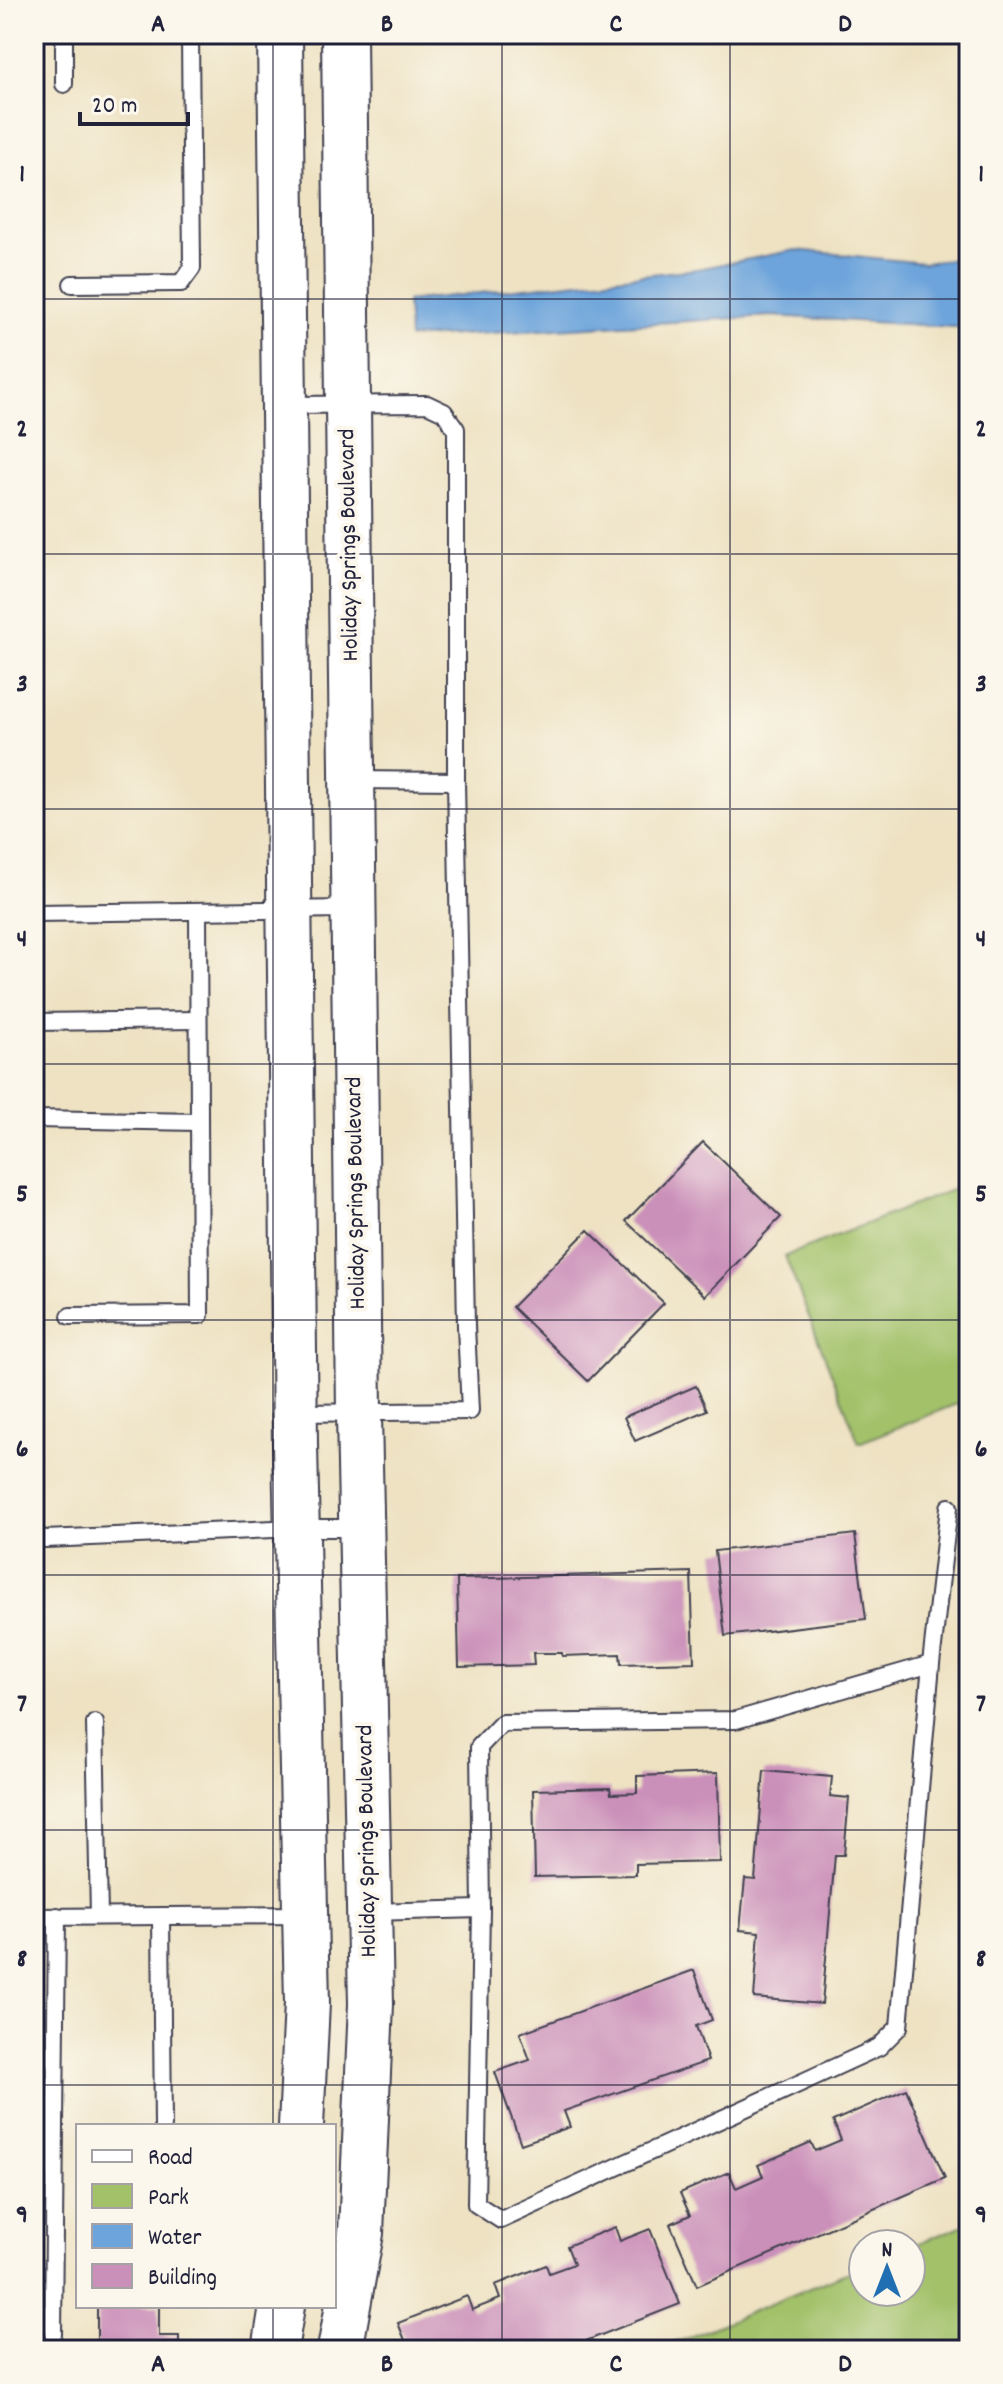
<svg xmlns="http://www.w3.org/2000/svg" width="1003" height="2384" font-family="Dekko,sans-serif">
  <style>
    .green { fill: #a2c169; stroke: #627252; stroke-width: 2 }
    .water { fill: #6da4db; stroke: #48638b; stroke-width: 2 }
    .building { fill: #cb90b9 }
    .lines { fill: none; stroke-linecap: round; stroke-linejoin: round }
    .lane-casing { stroke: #413f4f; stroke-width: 20 }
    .secondary-casing { stroke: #413f4f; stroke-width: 48 }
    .lane { stroke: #fff; stroke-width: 16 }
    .secondary { stroke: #fff; stroke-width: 44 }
    .grid { fill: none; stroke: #22223b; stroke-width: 2; stroke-opacity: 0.55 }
    .labels { text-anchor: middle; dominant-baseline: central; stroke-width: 8; stroke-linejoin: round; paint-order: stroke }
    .street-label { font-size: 24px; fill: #22223b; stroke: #fbf7ec }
    .neatline { fill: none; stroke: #22223b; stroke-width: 3 }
    .grid-label { font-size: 26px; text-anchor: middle; font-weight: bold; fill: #22223b }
  </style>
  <rect width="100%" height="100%" fill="#fbf7ec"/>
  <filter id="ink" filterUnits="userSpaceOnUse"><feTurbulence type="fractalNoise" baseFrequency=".0125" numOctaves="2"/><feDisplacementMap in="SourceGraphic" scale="16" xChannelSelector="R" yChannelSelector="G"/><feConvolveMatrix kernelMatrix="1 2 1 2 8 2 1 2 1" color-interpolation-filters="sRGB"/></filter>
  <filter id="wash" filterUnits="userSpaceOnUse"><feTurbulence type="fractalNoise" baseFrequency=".006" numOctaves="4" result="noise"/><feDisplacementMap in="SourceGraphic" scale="32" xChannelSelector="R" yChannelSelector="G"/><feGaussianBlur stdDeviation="1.8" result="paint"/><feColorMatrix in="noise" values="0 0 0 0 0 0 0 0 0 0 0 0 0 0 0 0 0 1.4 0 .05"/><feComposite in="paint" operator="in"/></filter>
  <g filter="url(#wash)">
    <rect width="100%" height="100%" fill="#eee2c3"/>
    <!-- green -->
    <g class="green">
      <path d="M969 1183V1399L859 1443 785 1256Z"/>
      <path d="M969 2223V2350H658L863 2266V2292H911V2246Z"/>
    </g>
    <!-- water -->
    <path class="water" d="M796 250 924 263 969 257V328L772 316 409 338 407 301 697 269Z"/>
    <g id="blocks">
      <!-- building -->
      <g class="building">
        <path d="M703 1142 781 1217 705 1296 626 1221Z"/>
        <path d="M588 1230 664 1303 588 1381 512 1307Z"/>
        <path d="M696 1386 707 1410 635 1441 624 1417Z"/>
        <path d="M855 1534 866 1619 725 1636 715 1551Z"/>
        <path d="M691 1572 694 1662 621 1664 620 1654 562 1656V1653H533L534 1665 459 1667 457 1579Z"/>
        <path d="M764 1771 832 1777 830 1796 849 1798 844 1855H835L822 2004 754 1998 759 1932 740 1930 745 1879 755 1880Z"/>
        <path d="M718 1773 720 1862 636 1864V1875L535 1877 533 1790 610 1788 611 1794 637 1793V1776Z"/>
        <path d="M694 1970 712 2020 696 2026 708 2061 564 2111 570 2127 521 2144 495 2072 530 2060 520 2033Z"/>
        <path d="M906 2089 945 2178 697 2286 670 2224 690 2215 680 2193 729 2172 736 2188 763 2176 758 2165 811 2142 815 2151 841 2140 833 2121Z"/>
        <path d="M615 2227 620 2241 650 2229 680 2304 563 2350H409L398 2323 467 2296 472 2310 500 2299 495 2285 546 2265 549 2273 574 2264 567 2246Z"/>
        <path d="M97 2306H159V2336H179V2350H97Z"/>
      </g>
    </g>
  </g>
  <g filter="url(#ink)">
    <use href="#blocks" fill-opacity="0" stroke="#413f4f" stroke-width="2"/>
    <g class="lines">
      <!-- lane casing -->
      <g class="lane-casing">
        <g id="lane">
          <path d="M64 34V84"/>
          <path d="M72 284 181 283 192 268 190 34"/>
          <path d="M285 405 427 404 444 412 456 429V781L466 1326 470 1411 297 1413"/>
          <path d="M354 780 456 781"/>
          <path d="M34 913 353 909"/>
          <path d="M34 1022 198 1020"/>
          <path d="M34 1119 199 1122"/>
          <path d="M70 1316 200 1315 198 911"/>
          <path d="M34 1535 45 1539 297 1528H360"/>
          <path d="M931 1664 736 1720 502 1723 479 1747 481 1909 476 2204 501 2220 879 2047 899 2027 931 1664 949 1507"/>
          <path d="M95 1723 99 1915"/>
          <path d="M370 1912 481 1909"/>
          <path d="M34 1917 303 1915"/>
          <path d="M161 1917 163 2126"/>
          <path d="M53 2334 57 1916"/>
        </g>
      </g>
      <!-- secondary casing -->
      <g class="secondary-casing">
        <g id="secondary">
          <path d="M280 34 295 1445 307 2003 301 2126"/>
          <path d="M275 2350 282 2306"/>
          <path d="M340 2350 361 2233 371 2004 359 1414 344 34"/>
        </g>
      </g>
      <!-- lane -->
      <use href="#lane" class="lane"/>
      <!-- secondary -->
      <use href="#secondary" class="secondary"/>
    </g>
  </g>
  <!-- grid -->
  <path class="grid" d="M273 34V2126M502 34V2350M730 34V2350M34 299H969M34 554H969M34 809H969M34 1064H969M34 1320H969M34 1575H969M34 1830H969M34 2085H969M273 2306V2350"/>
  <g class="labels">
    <!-- street labels -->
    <g class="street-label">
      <text transform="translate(350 545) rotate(-91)">Holiday Springs Boulevard</text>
      <text transform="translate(357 1193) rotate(-91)">Holiday Springs Boulevard</text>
      <text transform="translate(368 1841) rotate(-91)">Holiday Springs Boulevard</text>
    </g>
  </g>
  <!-- margin -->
  <rect width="1003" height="2384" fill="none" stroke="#fbf7ec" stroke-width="88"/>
  <!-- legend -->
  <rect x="76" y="2124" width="260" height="184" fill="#fbf7ec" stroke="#a4a2a5" stroke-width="2"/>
  <rect x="92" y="2150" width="40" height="12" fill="#ffffff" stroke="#a4a2a5" stroke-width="2"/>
  <text x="148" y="2164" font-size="24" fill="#22223b">Road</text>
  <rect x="92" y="2184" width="40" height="24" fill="#a2c169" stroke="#a4a2a5" stroke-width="2"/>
  <text x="148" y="2204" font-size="24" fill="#22223b">Park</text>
  <rect x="92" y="2224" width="40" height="24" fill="#6da4db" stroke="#a4a2a5" stroke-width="2"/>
  <text x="148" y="2244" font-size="24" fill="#22223b">Water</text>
  <rect x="92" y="2264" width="40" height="24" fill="#cb90b9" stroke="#a4a2a5" stroke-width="2"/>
  <text x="148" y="2284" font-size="24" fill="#22223b">Building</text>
  <!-- north arrow -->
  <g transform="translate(887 2268)"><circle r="38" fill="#fbf7ec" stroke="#a4a2a5" stroke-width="2"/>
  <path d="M0-6L14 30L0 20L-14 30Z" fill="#1f6fb2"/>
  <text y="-12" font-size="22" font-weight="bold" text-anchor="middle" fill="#22223b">N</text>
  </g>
  <!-- scale -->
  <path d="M80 112v12h108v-12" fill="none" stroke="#22223b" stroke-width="4"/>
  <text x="92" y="112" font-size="24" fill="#22223b" stroke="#fbf7ec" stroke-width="6" paint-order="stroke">20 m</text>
  <rect x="44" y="44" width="915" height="2296" class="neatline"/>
  <g class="grid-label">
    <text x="158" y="31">A</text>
    <text x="387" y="31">B</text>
    <text x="616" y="31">C</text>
    <text x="845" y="31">D</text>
    <text x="22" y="181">1</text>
    <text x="981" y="181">1</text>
    <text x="22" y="436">2</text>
    <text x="981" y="436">2</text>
    <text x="22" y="691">3</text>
    <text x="981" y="691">3</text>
    <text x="22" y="946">4</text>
    <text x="981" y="946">4</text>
    <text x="22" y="1201">5</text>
    <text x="981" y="1201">5</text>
    <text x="22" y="1456">6</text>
    <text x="981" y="1456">6</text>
    <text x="22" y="1711">7</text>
    <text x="981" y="1711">7</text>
    <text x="22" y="1966">8</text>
    <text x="981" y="1966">8</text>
    <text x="22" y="2222">9</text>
    <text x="981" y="2222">9</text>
    <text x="158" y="2371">A</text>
    <text x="387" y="2371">B</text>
    <text x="616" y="2371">C</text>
    <text x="845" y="2371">D</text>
  </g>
</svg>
